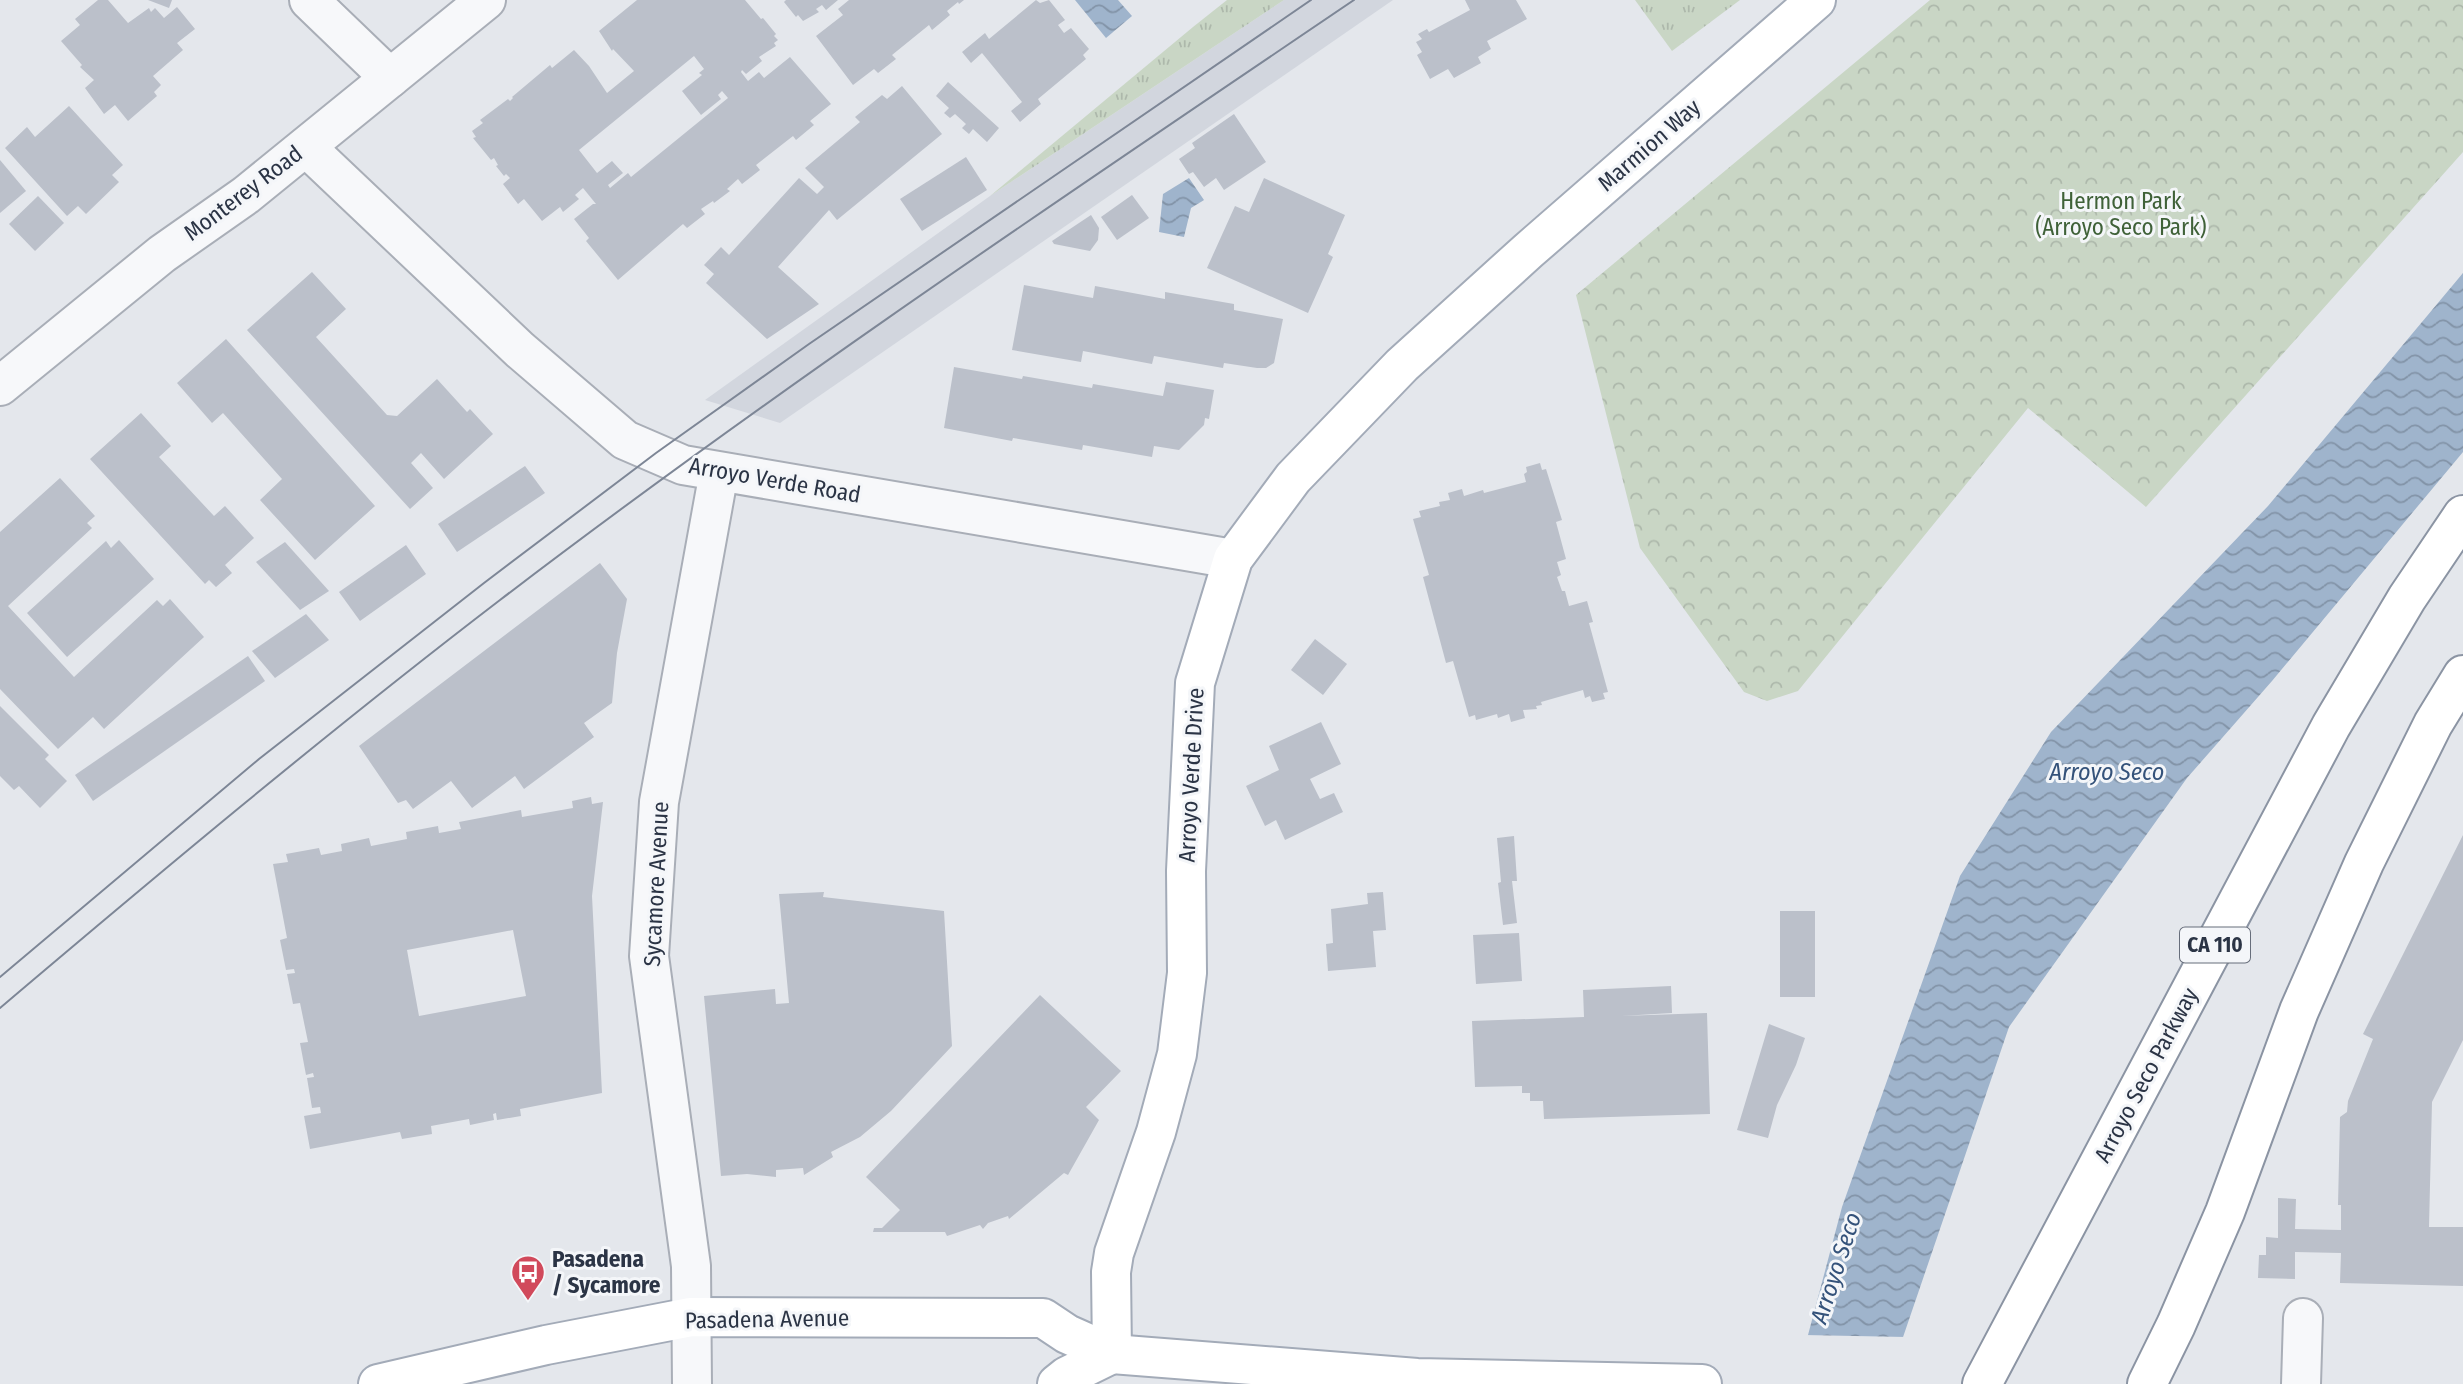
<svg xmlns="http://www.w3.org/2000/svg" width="2463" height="1384" font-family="'Fira Sans Condensed',sans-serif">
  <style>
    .built { fill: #d2d6de }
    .grass { fill: url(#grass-tufts) }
    .park { fill: url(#park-crowns) }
    .water { fill: url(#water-waves) }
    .pier { fill: #e4e7ec }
    .building { fill: #bbc0ca; fill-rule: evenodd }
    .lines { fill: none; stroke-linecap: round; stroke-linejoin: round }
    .minor-casing { stroke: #a9aeb7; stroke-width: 42 }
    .major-casing { stroke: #a3abb8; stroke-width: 42 }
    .highway-casing { stroke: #8b94a3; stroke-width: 42 }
    .minor { stroke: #f7f8fa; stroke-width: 38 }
    .major { stroke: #fff; stroke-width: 38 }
    .highway { stroke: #fff; stroke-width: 38 }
    .tram { stroke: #7d8696; stroke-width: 2 }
    .labels { text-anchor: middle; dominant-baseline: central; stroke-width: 6; stroke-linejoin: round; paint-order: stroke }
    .shield { fill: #f4f6f9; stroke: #676e7b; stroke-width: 2 }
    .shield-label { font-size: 21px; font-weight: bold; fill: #2b3445 }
    .street-label { font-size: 23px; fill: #2b3445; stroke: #f4f6f9 }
    .park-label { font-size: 23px; fill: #3f6138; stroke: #f4f6f9 }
    .poi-label { font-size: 23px; font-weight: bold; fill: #2b3445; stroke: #f4f6f9; text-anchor: start }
    .water-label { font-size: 24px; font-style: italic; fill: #34527a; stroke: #f4f6f9 }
  </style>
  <defs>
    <pattern id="grass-tufts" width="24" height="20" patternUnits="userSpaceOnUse" patternTransform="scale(1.75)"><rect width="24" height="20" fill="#c9d6c5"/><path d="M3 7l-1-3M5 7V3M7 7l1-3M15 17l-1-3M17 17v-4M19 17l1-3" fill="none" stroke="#adb8ab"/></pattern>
    <pattern id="park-crowns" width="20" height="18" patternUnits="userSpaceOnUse" patternTransform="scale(1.75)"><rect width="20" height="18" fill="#c9d6c5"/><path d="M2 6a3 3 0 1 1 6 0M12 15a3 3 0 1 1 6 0" fill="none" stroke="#adb8ab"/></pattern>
    <pattern id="water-waves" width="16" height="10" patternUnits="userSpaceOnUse" patternTransform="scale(1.75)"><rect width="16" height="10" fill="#9fb4cc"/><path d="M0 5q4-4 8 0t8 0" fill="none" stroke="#8293a7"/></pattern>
  </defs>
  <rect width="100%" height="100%" fill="#e4e7ec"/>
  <!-- built -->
  <path class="built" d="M1284 0H1393L780 423 705 400 990 196Z"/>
  <!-- grass -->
  <g class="grass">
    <path d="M1227 0H1284L990 196 1193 27Z"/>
    <path d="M1635 0H1740L1672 51Z"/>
  </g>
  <!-- park -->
  <path class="park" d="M1930 0H2463V152L2146 507 2028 408 1798 691 1767 701 1744 692 1640 548 1576 295Z"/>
  <!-- water -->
  <g class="water">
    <path d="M1075 0H1118L1132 16 1106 38Z"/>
    <path d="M1189 178 1204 200 1191 208 1184 237 1159 232 1163 194Z"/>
    <path d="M2463 273V452L2272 681 2187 778 2009 1027 1887 1384H1795L1842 1207 1960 876 2051 732 2268 506Z"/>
  </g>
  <!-- pier -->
  <path class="pier" d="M1804 1335 1906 1337 1891 1384H1791Z"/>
  <!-- building -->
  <g class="building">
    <path d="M98 0H108L128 23 149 8 151 12 155 8 164 18 177 7 195 29 177 43 183 50 153 76 161 85 154 92 157 96 128 121 115 105 104 114 85 88 94 80 80 67 82 65 61 41 80 25 75 19Z"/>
    <path d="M148 0H172L169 8Z"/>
    <path d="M637 0H745L761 19 763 18 776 34 774 36 778 40 774 43 776 46 759 57 762 61 746 74 742 70 741 72 748 81 759 72 764 78 790 57 831 104 810 121 814 125 796 140 793 136 756 165 760 170 742 184 738 179 727 189 730 191 714 203 713 201 701 209 705 214 687 228 683 224 618 280 586 241 589 238 574 219 593 204H596L583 188 575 195 579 199 563 212 560 207 542 221 524 199 518 204 503 184 510 178 506 174 504 176 496 166 498 165 494 158 491 160 473 138 476 137 472 131 483 123 480 120 508 99 510 101 513 98 512 97 550 65 552 68 574 50 589 66 607 93 634 71 613 49 612 51 599 31ZM694 56 704 69 699 73 702 75 682 91 701 115 721 99 718 95 722 91 728 98 631 177 628 173 610 188 608 185 623 173 612 161 597 173 579 150Z"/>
    <path d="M786 0H838L826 10 822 5 816 9 819 12 803 21 798 15 796 17 784 2Z"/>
    <path d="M849 0H964L959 4 958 2 947 11 950 15 932 30 929 25 892 55 896 59 878 73 874 69 853 85 816 36 843 15 838 9Z"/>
    <path d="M1036 0 1040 3 1049 0 1065 20 1058 25 1064 33 1071 28 1089 49 1083 55 1086 59 1038 99 1041 104 1020 122 1011 111 1022 102 982 53 971 63 962 52 985 33 989 39Z"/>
    <path d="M1465 0H1516L1527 19 1487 41 1491 49 1478 57 1481 63 1454 78 1448 69 1430 79 1417 55 1422 52 1416 42 1422 39 1418 34 1427 29 1429 32 1470 10Z"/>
    <path d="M948 82 999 128 987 142 973 129 969 134 962 128 966 124 955 114 950 118 944 113 949 108 936 96Z"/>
    <path d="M902 86 942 134 837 220 829 210 778 267 819 304 767 339 706 283 714 274 704 265 721 247 729 255 799 178 817 194 824 187 805 168 860 122 855 117 882 95 887 99Z"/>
    <path d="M69 106 123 165 112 175 119 182 86 214 78 206 67 216 5 148 27 127 35 137Z"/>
    <path d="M1234 114 1266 162 1224 190 1216 178 1204 187 1193 172 1189 174 1179 159 1195 148 1192 143Z"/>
    <path d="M966 157 987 190 922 231 900 199Z"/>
    <path d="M0 160 26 191 0 213Z"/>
    <path d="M1264 178 1345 215 1328 254 1333 257 1308 313 1207 268 1235 206 1249 212Z"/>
    <path d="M1132 195 1149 218 1117 240 1101 217Z"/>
    <path d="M38 196 64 223 35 251 9 224Z"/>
    <path d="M1091 215 1099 228 1098 240 1090 251 1054 244 1052 241Z"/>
    <path d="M312 272 346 309 316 337 387 415 397 416 437 379 467 412 470 409 493 434 444 479 421 453 411 463 433 488 410 509 247 330Z"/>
    <path d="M1024 285 1093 298 1095 286 1165 299V292L1234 304V310L1283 319 1274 363 1266 368H1257L1224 363 1223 368 1154 356 1152 364 1083 351 1081 362 1012 350Z"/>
    <path d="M226 339 375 506 315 560 260 500 282 479 223 413 212 423 177 383Z"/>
    <path d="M954 367 1022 379 1023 376 1092 388 1093 384 1163 396 1166 382 1214 390 1209 419 1205 418 1204 425 1179 450 1154 446 1152 457 1083 445 1082 450 1013 438 1012 441 944 428Z"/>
    <path d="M141 413 171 446 159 457 214 516 225 506 254 538 225 565 232 573 216 587 209 580 205 584 90 459Z"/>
    <path d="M1540 463 1542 470 1546 469 1562 520 1556 522 1566 559 1557 562 1561 575 1557 577 1562 591H1565L1569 606 1587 601 1593 622 1589 623 1608 692 1603 693 1605 699 1592 702 1590 696 1585 698 1583 690 1541 702 1542 705 1536 706 1537 709 1523 710 1525 718 1511 722 1509 714 1498 718 1497 714 1476 720 1475 715 1469 717 1453 661 1446 663 1423 577 1429 575 1413 519 1421 517 1419 511 1440 506 1439 502 1450 500 1448 493 1462 489 1464 496 1483 490 1484 493 1526 482 1524 474 1527 472 1526 467Z"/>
    <path d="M525 466 545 493 457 552 438 524Z"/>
    <path d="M60 478 95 516 87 523 92 528 8 606 74 677 157 600 163 606 170 599 204 637 104 729 93 717 58 749 0 689V532Z"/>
    <path d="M119 540 154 579 67 657 27 613 106 541 111 548Z"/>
    <path d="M285 542 329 591 300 610 256 562Z"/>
    <path d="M406 545 426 574 360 621 339 592Z"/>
    <path d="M600 563 627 599 617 653 612 703 584 723 594 737 524 789 515 776 472 808 451 781 413 809 406 800 398 803 359 746Z"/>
    <path d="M306 614 329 640 275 678 252 651Z"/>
    <path d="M1315 639 1347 664 1323 695 1291 670Z"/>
    <path d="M248 656 265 681 93 801 75 775Z"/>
    <path d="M0 706 49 755 45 759 67 781 40 808 19 786 14 790 0 776Z"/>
    <path d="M1321 722 1341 764 1310 779 1320 799 1334 793 1343 812 1285 840 1276 820 1265 826 1246 786 1279 770 1269 746Z"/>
    <path d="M591 797 592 804 603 802 592 896 602 1093 520 1109 521 1116 497 1120 496 1113 493 1114 494 1120 470 1125 469 1119 431 1126 432 1134 402 1139 400 1132 310 1149 304 1116 321 1113 320 1107 312 1108 307 1078 314 1077 313 1073 306 1075 300 1043 308 1042 300 1003 293 1004 287 974 295 973 294 969 286 970 280 940 287 938 273 864 288 862 286 854 319 848 321 855 342 851 341 844 369 838 371 846 407 839 406 832 438 826 439 833 461 829 459 822 521 810 522 817 573 808 572 801ZM513 930 526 996 419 1016 407 950Z"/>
    <path d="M2463 835V1040L2432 1102 2429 1227H2463V1286L2340 1283 2341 1253 2295 1252V1279L2258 1278 2259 1255H2266V1237L2278 1238V1198L2296 1199 2295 1229 2341 1230V1205H2338L2340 1117 2347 1112 2348 1101 2373 1039 2363 1034Z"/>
    <path d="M1514 836 1517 881H1512L1517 923 1503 925 1498 883 1501 882 1497 838Z"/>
    <path d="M824 892 823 897 944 911 952 1046 891 1111 860 1137 831 1152 833 1157 804 1175 803 1168 776 1170V1177L747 1174 721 1176 704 996 775 989 776 1004 789 1003 779 894Z"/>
    <path d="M1383 892 1386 930 1373 931 1376 967 1328 971 1326 944 1333 943 1331 909 1368 904 1367 893Z"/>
    <rect x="1780" y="911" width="35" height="86"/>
    <path d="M1519 933 1522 981 1476 984 1473 935Z"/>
    <path d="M1671 986 1672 1013 1621 1016 1707 1013 1710 1114 1544 1119 1543 1101H1530V1093H1522V1086L1475 1087 1472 1021 1584 1017 1583 990Z"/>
    <path d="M1040 995 1121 1071 1086 1107 1099 1120 1068 1175 1064 1173 1009 1219 1008 1216 988 1223 983 1229 980 1225 947 1236 945 1232H873L874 1228H882L900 1210 866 1177Z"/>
    <path d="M1769 1024 1805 1038 1796 1065 1777 1105 1768 1138 1737 1130Z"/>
  </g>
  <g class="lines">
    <!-- minor casing -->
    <g class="minor-casing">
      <g id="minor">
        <path d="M309 0 390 78"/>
        <path d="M306 147 520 350 625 440 683 465 1233 559"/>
        <path d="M0 386 162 254 246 195 486 0"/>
        <path d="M692 1384 691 1266 649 956 659 802 719 472"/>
        <path d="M2301 1384 2303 1318"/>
      </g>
    </g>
    <!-- major casing -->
    <g class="major-casing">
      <g id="major">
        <path d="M1112 1354 1111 1272 1114 1253 1156 1132 1177 1054 1187 973 1186 871 1195 683 1233 559 1293 478 1402 365 1528 251 1816 0"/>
        <path d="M378 1384 546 1345 691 1317 1043 1318 1067 1334 1112 1354 1417 1378 1702 1384"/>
        <path d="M1057 1384 1067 1376 1112 1354"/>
      </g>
    </g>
    <!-- highway casing -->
    <g class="highway-casing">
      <g id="highway">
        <path d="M1982 1384 2331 726 2407 598 2463 515"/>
        <path d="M2147 1384 2176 1325 2225 1212 2299 1011 2364 863 2433 724 2463 675"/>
      </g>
    </g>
    <!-- minor -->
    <use href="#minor" class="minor"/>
    <!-- major -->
    <use href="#major" class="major"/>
    <!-- highway -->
    <use href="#highway" class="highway"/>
    <!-- tram -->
    <g class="tram">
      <path d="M0 977 259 759 484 583 656 453 809 344 1311 0"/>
      <path d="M0 1008C164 869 329 731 500 600 776 389 1066 195 1354 0"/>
    </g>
  </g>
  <!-- icons -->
  <defs>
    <g id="bus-pin" transform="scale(1.75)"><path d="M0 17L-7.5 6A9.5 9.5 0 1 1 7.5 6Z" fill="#d1495b" stroke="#f4f6f9"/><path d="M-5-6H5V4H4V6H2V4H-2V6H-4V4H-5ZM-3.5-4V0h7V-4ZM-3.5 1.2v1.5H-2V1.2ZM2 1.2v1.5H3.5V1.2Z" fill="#fff"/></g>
  </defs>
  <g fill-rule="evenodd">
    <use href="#bus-pin" x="528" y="1272"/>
  </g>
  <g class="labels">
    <!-- shield labels -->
    <rect class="shield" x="2180" y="927.5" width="70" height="35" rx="5"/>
    <g class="shield-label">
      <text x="2215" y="945">CA 110</text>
    </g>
    <!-- street labels -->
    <g class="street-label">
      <text transform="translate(1649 145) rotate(-41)">Marmion Way</text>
      <text transform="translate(243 193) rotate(-37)">Monterey Road</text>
      <text transform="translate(775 480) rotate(10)">Arroyo Verde Road</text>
      <text transform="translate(1191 775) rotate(-87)">Arroyo Verde Drive</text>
      <text transform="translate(656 884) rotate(-87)">Sycamore Avenue</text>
      <text transform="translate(2146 1075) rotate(-62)">Arroyo Seco Parkway</text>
      <text transform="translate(767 1319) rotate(-1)">Pasadena Avenue</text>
    </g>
    <!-- park labels -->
    <g class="park-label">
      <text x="2121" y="201">Hermon Park<tspan x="2121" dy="26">(Arroyo Seco Park)</tspan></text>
    </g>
    <!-- poi labels -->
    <g class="poi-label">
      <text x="552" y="1259">Pasadena<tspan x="552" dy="26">/ Sycamore</tspan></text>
    </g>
    <!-- water labels -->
    <g class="water-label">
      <text x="2107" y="772">Arroyo Seco</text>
      <text transform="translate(1836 1268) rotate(-72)">Arroyo Seco</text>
    </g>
  </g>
</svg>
